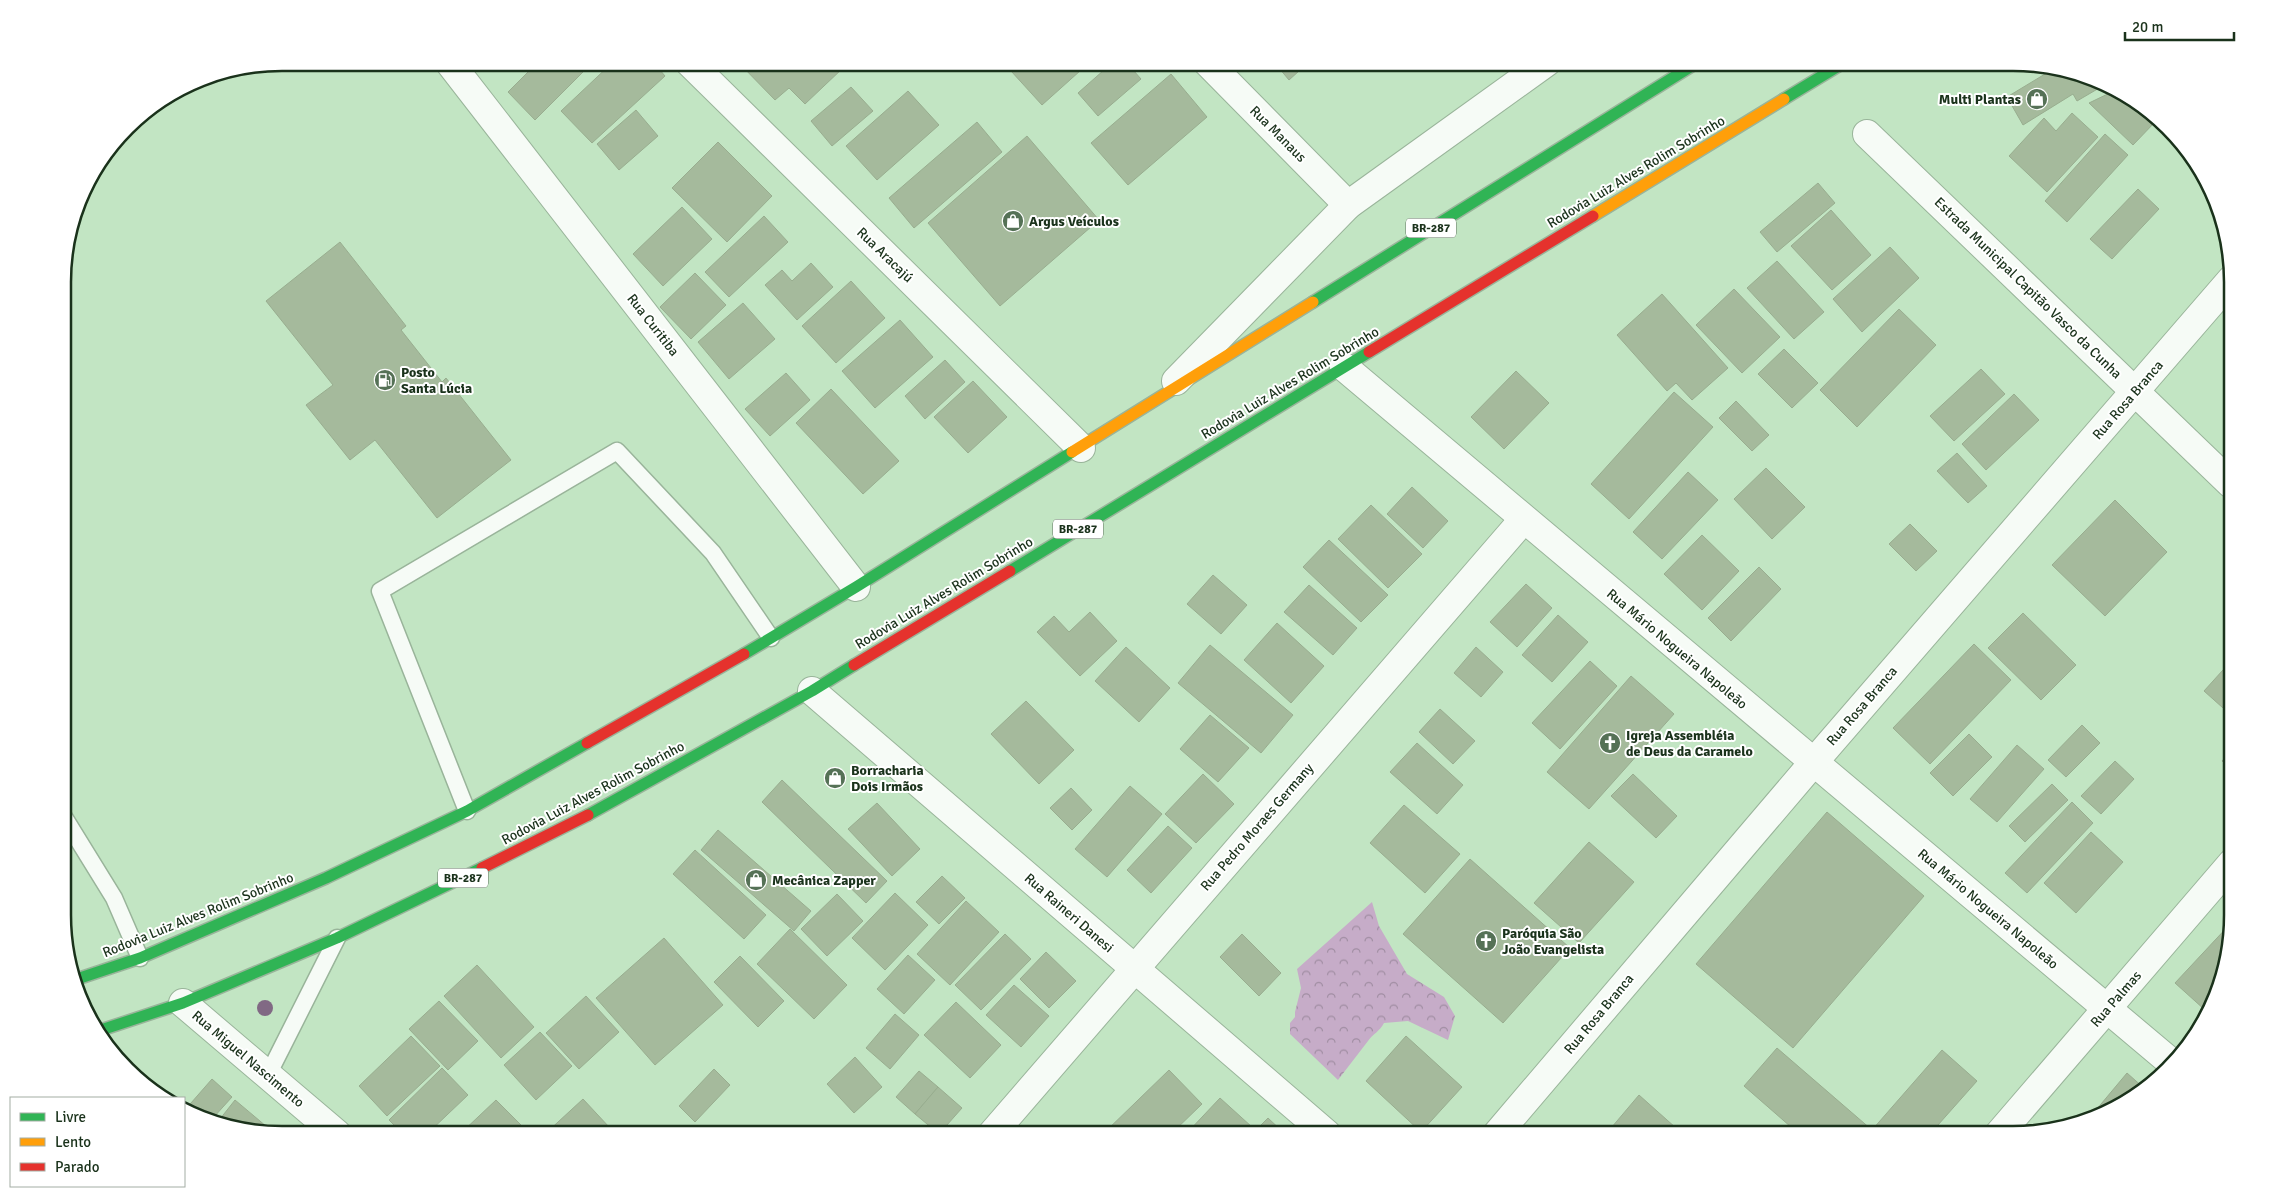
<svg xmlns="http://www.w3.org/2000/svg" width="2295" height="1197" font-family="Signika,sans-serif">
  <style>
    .forest { fill: url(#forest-crowns) }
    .building { fill: #a5ba9c; stroke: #98ad8f }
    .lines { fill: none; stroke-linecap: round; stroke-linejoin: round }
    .lane-casing { stroke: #99b49a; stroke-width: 19 }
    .street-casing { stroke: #99b49a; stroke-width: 30 }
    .fast-casing { stroke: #99b49a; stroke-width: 14 }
    .slow-casing { stroke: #99b49a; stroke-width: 14 }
    .jam-casing { stroke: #99b49a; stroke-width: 14 }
    .lane { stroke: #f6fbf6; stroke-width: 16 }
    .street { stroke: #f6fbf6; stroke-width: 28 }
    .fast { stroke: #30b455; stroke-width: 11 }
    .slow { stroke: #ff9f0a; stroke-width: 11 }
    .jam { stroke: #e5322d; stroke-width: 11 }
    .tree { fill: #816984 }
    .labels { text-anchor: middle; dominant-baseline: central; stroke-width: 4; stroke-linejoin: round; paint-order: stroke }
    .shield { fill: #fff; stroke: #5f705f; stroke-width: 1 }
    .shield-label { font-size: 12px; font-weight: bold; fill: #1a321b }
    .poi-label { font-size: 14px; font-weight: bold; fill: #1a321b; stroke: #fff; text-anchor: start }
    .street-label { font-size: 14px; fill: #1a321b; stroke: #fff }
    .rim { fill: none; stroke: #1a321b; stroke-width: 2.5 }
  </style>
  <defs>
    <pattern id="forest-crowns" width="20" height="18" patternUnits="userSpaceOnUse" patternTransform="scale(1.25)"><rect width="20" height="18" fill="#c6acc8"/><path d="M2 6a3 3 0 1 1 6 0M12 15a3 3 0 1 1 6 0" fill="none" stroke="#a08da2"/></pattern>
  </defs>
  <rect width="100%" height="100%" fill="#c2e5c3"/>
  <!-- forest -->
  <path class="forest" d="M1372 902 1379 926 1407 974 1444 997 1455 1016 1448 1040 1408 1021 1384 1023C1380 1031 1373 1034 1368 1041 1358 1054 1348 1067 1338 1080L1290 1034V1023L1295 1017V1012L1301 988 1297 969Z"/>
  <!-- building -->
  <g class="building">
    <path d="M538 62H593L535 120 508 92Z"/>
    <path d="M613 62H653L665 76 592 143 561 111Z"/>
    <path d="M738 62H837L843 68 805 104 789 88 775 100Z"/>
    <path d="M1020 62H1090L1042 105 1011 71Z"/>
    <path d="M1113 62H1126L1141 79 1098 116 1078 93Z"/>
    <path d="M1274 62H1309L1289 80Z"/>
    <path d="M2050 71 2106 84 2077 101 2073 94 2023 125 2007 97Z"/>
    <path d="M1171 74 1207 117 1128 185 1091 143Z"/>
    <path d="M851 87 873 111 832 146 811 121Z"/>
    <path d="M2116 90 2155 122 2133 145 2089 103Z"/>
    <path d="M908 91 939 125 877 180 846 146Z"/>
    <path d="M636 110 658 136 619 170 597 144Z"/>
    <path d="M2072 113 2098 137 2047 192 2009 156 2044 118 2056 131Z"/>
    <path d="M977 122 1002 152 914 228 889 198Z"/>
    <path d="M2105 134 2128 155 2067 222 2045 201Z"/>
    <path d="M1027 136 1099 220 1000 306 928 223Z"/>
    <path d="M718 142 772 196 727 242 672 188Z"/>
    <path d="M1818 183 1835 203 1777 252 1760 232Z"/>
    <path d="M2138 189 2159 209 2112 259 2090 239Z"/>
    <path d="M682 207 712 239 663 286 633 254Z"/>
    <path d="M1831 210 1871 255 1832 290 1791 246Z"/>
    <path d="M764 216 788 242 729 297 705 272Z"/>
    <path d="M340 242 406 326 401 330 442 382 446 378 511 460 437 518 375 440 350 460 306 405 333 385 266 301Z"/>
    <path d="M1890 247 1919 278 1862 332 1833 299Z"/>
    <path d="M1777 261 1824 312 1794 339 1747 288Z"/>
    <path d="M811 263 833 287 797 320 765 285 782 270 792 281Z"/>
    <path d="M695 273 726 305 691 339 660 307Z"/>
    <path d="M851 281 885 318 836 363 802 326Z"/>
    <path d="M1734 289 1780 337 1742 373 1696 325Z"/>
    <path d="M1662 294 1728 368 1692 400 1676 383 1667 391 1617 335Z"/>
    <path d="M743 303 775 339 729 379 698 342Z"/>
    <path d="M1899 309 1936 345 1857 427 1820 390Z"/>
    <path d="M900 320 933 357 875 408 842 371Z"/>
    <path d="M1784 349 1818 383 1792 408 1758 374Z"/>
    <path d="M945 360 965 382 925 419 905 396Z"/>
    <path d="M1981 369 2005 394 1954 441 1930 416Z"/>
    <path d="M1516 371 1549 403 1504 449 1471 417Z"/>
    <path d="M786 373 810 400 770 436 745 409Z"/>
    <path d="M973 381 1007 417 968 453 934 417Z"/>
    <path d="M831 389 899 461 863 494 796 423Z"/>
    <path d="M1674 392 1713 427 1629 519 1591 484Z"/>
    <path d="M2014 394 2039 420 1986 470 1962 444Z"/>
    <path d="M1736 401 1769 435 1752 451 1719 418Z"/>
    <path d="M1957 453 1987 486 1968 503 1937 471Z"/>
    <path d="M1766 468 1805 507 1772 539 1734 499Z"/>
    <path d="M1688 472 1718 500 1662 559 1633 532Z"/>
    <path d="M1412 487 1448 521 1423 548 1387 514Z"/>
    <path d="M2115 500 2167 552 2105 616 2052 565Z"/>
    <path d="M1371 505 1422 554 1388 588 1338 539Z"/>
    <path d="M1910 524 1937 551 1916 571 1889 544Z"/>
    <path d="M1702 535 1739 571 1702 610 1664 574Z"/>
    <path d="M1329 540 1388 595 1361 622 1303 567Z"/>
    <path d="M1759 567 1781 589 1731 641 1708 618Z"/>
    <path d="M1213 575 1247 605 1221 634 1187 604Z"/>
    <path d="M1526 584 1552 608 1517 647 1490 622Z"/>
    <path d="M1309 585 1357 628 1333 655 1284 612Z"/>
    <path d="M1090 612 1117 641 1080 676 1037 632 1054 616 1069 632Z"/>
    <path d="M2023 613 2076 665 2041 700 1988 648Z"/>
    <path d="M1558 615 1588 642 1552 682 1522 655Z"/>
    <path d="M1277 623 1324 666 1291 703 1244 660Z"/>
    <path d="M1974 644 2011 680 1930 764 1893 728Z"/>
    <path d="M1210 645 1293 715 1261 753 1178 683Z"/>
    <path d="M1126 647 1170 688 1139 722 1095 681Z"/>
    <path d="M1476 647 1503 672 1481 697 1454 673Z"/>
    <path d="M2232 660V716L2204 691Z"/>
    <path d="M1590 661 1617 686 1560 749 1532 723Z"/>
    <path d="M1631 676 1674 714 1589 809 1547 772Z"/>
    <path d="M1026 701 1074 750 1039 784 991 734Z"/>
    <path d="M1440 709 1475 741 1453 764 1419 732Z"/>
    <path d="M1210 715 1249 748 1218 782 1180 749Z"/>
    <path d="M2082 725 2100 743 2066 777 2048 760Z"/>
    <path d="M1969 734 1992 757 1953 796 1930 773Z"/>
    <path d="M1417 743 1463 785 1437 814 1390 772Z"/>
    <path d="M2017 745 2044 769 1997 822 1970 799Z"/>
    <path d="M2232 750V769L2222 761Z"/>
    <path d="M2115 761 2134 779 2101 814 2081 796Z"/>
    <path d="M1203 774 1234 804 1196 843 1165 814Z"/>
    <path d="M1633 774 1677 816 1656 838 1611 796Z"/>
    <path d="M782 780 887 881 866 903 762 802Z"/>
    <path d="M2052 784 2068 800 2025 842 2009 826Z"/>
    <path d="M1130 786 1162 814 1107 877 1075 849Z"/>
    <path d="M1071 788 1092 810 1072 830 1050 808Z"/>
    <path d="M2072 802 2093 823 2027 893 2005 873Z"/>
    <path d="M877 803 920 849 892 876 848 829Z"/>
    <path d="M1404 805 1460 854 1425 893 1370 843Z"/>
    <path d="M1827 812 1924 896 1793 1048 1696 964Z"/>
    <path d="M1168 826 1192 848 1151 893 1127 870Z"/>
    <path d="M718 830 811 911 794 931 701 850Z"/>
    <path d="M2091 832 2123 862 2076 913 2044 883Z"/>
    <path d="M1589 842 1634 882 1579 943 1534 903Z"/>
    <path d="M695 850 766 915 744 939 673 874Z"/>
    <path d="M1470 859 1570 948 1503 1023 1403 934Z"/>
    <path d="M942 876 965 898 939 924 916 902Z"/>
    <path d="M895 893 928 925 885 970 852 938Z"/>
    <path d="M837 894 863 921 827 956 801 929Z"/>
    <path d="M966 901 999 932 950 985 917 954Z"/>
    <path d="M2231 923 2212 1003 2205 1010 2175 983Z"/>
    <path d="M790 929 847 985 814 1019 757 964Z"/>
    <path d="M1005 934 1031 959 981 1010 955 985Z"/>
    <path d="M1242 934 1281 973 1259 996 1220 957Z"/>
    <path d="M664 938 723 1005 655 1065 596 998Z"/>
    <path d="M1046 952 1076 981 1049 1008 1020 979Z"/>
    <path d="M908 955 935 980 904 1014 877 989Z"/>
    <path d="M740 956 784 1001 758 1027 714 982Z"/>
    <path d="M477 965 534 1027 501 1058 444 996Z"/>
    <path d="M1014 985 1049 1016 1021 1047 986 1015Z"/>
    <path d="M586 996 619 1032 579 1069 546 1033Z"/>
    <path d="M439 1001 478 1041 448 1070 409 1029Z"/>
    <path d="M956 1002 1001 1045 970 1078 924 1035Z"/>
    <path d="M895 1014 919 1035 890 1069 866 1048Z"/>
    <path d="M540 1032 572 1066 536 1100 504 1065Z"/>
    <path d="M411 1036 440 1066 387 1116 359 1086Z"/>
    <path d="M1406 1036 1462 1087 1421 1132 1366 1081Z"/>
    <path d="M1777 1048 1872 1130 1942 1050 1977 1081 1930 1134H1799L1744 1086Z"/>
    <path d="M855 1057 882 1087 854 1113 827 1084Z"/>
    <path d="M442 1068 468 1095 427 1134H403L389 1120Z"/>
    <path d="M714 1069 730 1085 695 1122 679 1106Z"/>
    <path d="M1169 1070 1202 1104 1171 1134H1103Z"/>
    <path d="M919 1071 938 1087 915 1114 896 1097Z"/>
    <path d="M2127 1073 2145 1089 2135 1097 2086 1122Z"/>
    <path d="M212 1079 232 1097 213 1118 184 1111Z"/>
    <path d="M938 1087 962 1108 939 1134 915 1114Z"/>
    <path d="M1639 1095 1676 1128 1671 1134H1606Z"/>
    <path d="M1220 1098 1252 1127 1246 1134H1186Z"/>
    <path d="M583 1099 610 1128 603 1134H545Z"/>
    <path d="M235 1100 273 1132 220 1119Z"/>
    <path d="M496 1100 530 1134H460Z"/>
    <path d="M1268 1118 1285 1134H1252Z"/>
  </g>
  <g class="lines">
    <!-- lane casing -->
    <g class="lane-casing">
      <g id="lane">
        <path d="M467 811 380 591 617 451 713 553 771 638"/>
        <path d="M64 817 114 898 140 958"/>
        <path d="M268 1075 337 938"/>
      </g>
    </g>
    <!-- street casing -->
    <g class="street-casing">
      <g id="street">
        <path d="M449 62 856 587"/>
        <path d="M689 62 1081 448"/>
        <path d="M1207 62 1348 205"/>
        <path d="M1867 134 2231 484"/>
        <path d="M1344 367 2173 1064"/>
        <path d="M1176 381 1348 205 1547 62"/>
        <path d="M812 691 1327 1134"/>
        <path d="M183 1003 337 1134"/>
        <path d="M992 1134 1523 520"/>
        <path d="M1497 1134 1813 763 2231 280"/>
        <path d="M1999 1134 2232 863"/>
      </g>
    </g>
    <!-- fast casing -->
    <g class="fast-casing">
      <g id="fast">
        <path d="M1784 99 1845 62"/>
        <path d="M1313 302 1698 62"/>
        <path d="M1010 571 1369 352"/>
        <path d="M744 654 856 587 1072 452"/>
        <path d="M588 815 812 691 854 665"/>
        <path d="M74 980 140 958 326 878 467 811 587 743"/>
        <path d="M98 1031 183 1003 337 938 482 868"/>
      </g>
    </g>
    <!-- slow casing -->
    <g class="slow-casing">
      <g id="slow">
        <path d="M1593 216 1784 99"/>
        <path d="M1072 452 1313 302"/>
      </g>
    </g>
    <!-- jam casing -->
    <g class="jam-casing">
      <g id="jam">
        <path d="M1369 352 1593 216"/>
        <path d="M854 665 1010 571"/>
        <path d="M587 743 744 654"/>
        <path d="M482 868 588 815"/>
      </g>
    </g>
    <!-- lane -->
    <use href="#lane" class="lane"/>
    <!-- street -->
    <use href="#street" class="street"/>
    <!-- fast -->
    <use href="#fast" class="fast"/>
    <!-- slow -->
    <use href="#slow" class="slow"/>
    <!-- jam -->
    <use href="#jam" class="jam"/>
  </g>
  <!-- trees -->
  <circle class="tree" cx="265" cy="1008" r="8"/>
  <!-- icons -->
  <defs>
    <g id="shop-disc" transform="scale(1.125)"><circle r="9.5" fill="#557156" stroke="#fff"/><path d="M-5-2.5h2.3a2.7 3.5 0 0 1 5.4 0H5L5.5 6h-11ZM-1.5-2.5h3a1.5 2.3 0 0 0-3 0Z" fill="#fff"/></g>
    <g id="fuel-disc" transform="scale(1.125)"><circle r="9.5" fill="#557156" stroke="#fff"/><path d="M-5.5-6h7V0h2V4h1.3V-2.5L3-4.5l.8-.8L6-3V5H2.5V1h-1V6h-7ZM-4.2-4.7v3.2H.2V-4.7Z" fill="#fff"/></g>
    <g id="church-disc" transform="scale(1.125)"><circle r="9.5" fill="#557156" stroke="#fff"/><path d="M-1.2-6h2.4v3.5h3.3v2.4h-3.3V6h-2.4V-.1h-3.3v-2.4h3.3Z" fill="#fff"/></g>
  </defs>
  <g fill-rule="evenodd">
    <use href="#shop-disc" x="2037" y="99"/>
    <use href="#shop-disc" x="1013" y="221"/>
    <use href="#fuel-disc" x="385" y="380"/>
    <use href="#church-disc" x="1610" y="743"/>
    <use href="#shop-disc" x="835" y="778"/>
    <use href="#shop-disc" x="756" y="880"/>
    <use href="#church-disc" x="1486" y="941"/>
  </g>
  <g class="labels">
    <!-- shield labels -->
    <g class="shield">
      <rect x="1406" y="218.5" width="50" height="19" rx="4"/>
      <rect x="1053" y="519.5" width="50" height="19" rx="4"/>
      <rect x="438" y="868.5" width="50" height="19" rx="4"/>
    </g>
    <g class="shield-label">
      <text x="1431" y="228">BR-287</text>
      <text x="1078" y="529">BR-287</text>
      <text x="463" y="878">BR-287</text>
    </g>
    <!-- poi labels -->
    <g class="poi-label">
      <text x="2021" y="99" text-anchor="end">Multi Plantas</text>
      <text x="1029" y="221">Argus Veículos</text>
      <text x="401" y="372">Posto<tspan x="401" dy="16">Santa Lúcia</tspan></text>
      <text x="1626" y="735">Igreja Assembléia<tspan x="1626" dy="16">de Deus da Caramelo</tspan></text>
      <text x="851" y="770">Borracharia<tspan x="851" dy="16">Dois Irmãos</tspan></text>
      <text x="772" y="880">Mecânica Zapper</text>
      <text x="1502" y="933">Paróquia São<tspan x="1502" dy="16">João Evangelista</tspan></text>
    </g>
    <!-- street labels -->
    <g class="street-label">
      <text transform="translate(1278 134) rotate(45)">Rua Manaus</text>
      <text transform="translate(1636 172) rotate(-31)">Rodovia Luiz Alves Rolim Sobrinho</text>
      <text transform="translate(885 255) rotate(44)">Rua Aracajú</text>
      <text transform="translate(2028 288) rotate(44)">Estrada Municipal Capitão Vasco da Cunha</text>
      <text transform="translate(653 325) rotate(52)">Rua Curitiba</text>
      <text transform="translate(1290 383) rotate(-31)">Rodovia Luiz Alves Rolim Sobrinho</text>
      <text transform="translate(2128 400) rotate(-49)">Rua Rosa Branca</text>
      <text transform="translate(944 593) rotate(-31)">Rodovia Luiz Alves Rolim Sobrinho</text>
      <text transform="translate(1677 649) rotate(40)">Rua Mário Nogueira Napoleão</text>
      <text transform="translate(1862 706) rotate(-49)">Rua Rosa Branca</text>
      <text transform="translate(593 793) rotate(-28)">Rodovia Luiz Alves Rolim Sobrinho</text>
      <text transform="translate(1257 827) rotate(-49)">Rua Pedro Moraes Germany</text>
      <text transform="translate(1988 909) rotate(40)">Rua Mário Nogueira Napoleão</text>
      <text transform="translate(1069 913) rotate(41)">Rua Raineri Danesi</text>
      <text transform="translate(198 915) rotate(-22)">Rodovia Luiz Alves Rolim Sobrinho</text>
      <text transform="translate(2116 999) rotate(-49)">Rua Palmas</text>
      <text transform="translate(1599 1014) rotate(-50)">Rua Rosa Branca</text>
      <text transform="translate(248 1059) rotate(40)">Rua Miguel Nascimento</text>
    </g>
  </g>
  <!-- crop -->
  <path d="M0 0H2295V1197H0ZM282 71H2013A211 211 0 0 1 2224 282V915A211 211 0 0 1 2013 1126H282A211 211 0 0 1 71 915V282A211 211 0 0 1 282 71Z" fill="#fff" fill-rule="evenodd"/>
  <path class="rim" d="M282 71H2013A211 211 0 0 1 2224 282V915A211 211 0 0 1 2013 1126H282A211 211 0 0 1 71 915V282A211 211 0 0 1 282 71Z"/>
  <!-- legend -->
  <rect x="10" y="1097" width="175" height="90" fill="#ffffff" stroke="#a3ada4"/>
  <rect x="20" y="1113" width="25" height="8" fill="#30b455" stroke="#a3ada4"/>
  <text x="55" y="1122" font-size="15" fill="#1a321b">Livre</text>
  <rect x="20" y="1138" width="25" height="8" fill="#ff9f0a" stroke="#a3ada4"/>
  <text x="55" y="1147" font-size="15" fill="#1a321b">Lento</text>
  <rect x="20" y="1163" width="25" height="8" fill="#e5322d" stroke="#a3ada4"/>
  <text x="55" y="1172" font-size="15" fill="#1a321b">Parado</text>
  <!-- scale -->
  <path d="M2125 32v8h109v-8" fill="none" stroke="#1a321b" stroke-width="2.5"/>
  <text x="2132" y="32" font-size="15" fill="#1a321b" stroke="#ffffff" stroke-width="4" paint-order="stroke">20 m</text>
</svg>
